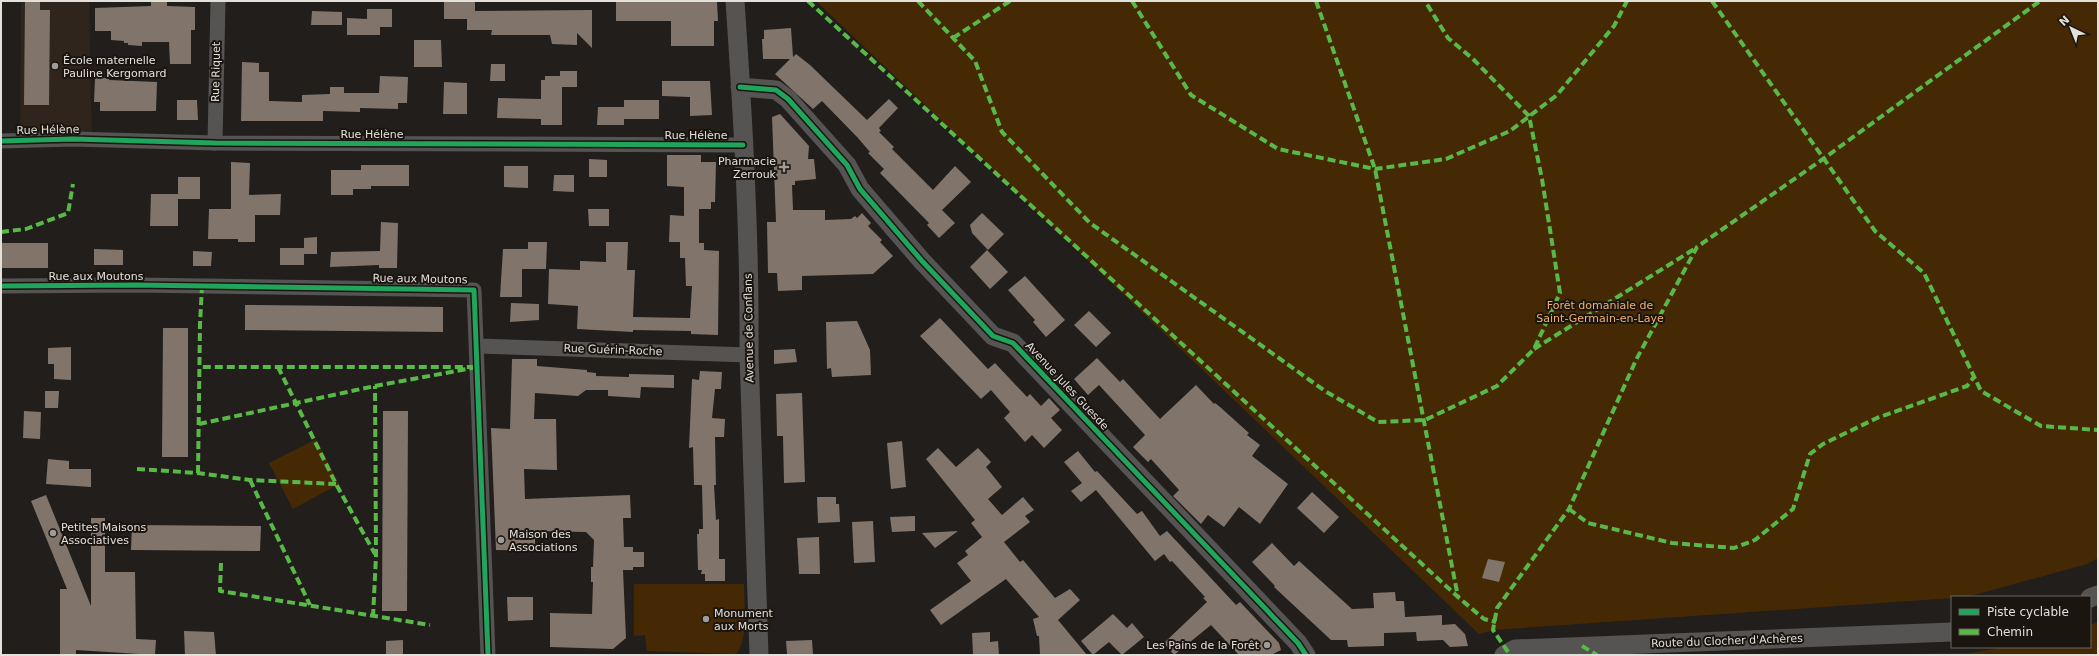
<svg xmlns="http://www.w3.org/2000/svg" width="2099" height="656" font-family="'DejaVu Sans',sans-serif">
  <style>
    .built { fill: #2f251c }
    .green { fill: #452905 }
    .building { fill: #81756b }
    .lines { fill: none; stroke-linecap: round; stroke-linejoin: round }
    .minor { stroke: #555452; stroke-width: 15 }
    .tertiary { stroke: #555452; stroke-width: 19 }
    .quiet { stroke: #58b947; stroke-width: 4; stroke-dasharray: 8 4; stroke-linecap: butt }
    .cycleway-casing { stroke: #1b1510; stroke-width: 8 }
    .cycleway { stroke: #20a55d; stroke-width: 5 }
    .poi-dot { fill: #9f9b98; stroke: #1b1510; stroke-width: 1.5 }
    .labels { text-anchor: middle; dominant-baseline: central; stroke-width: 4; stroke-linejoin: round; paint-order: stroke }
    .poi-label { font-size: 11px; fill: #e3dfdb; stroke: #1b1510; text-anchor: start }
    .street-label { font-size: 11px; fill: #e3dfdb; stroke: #1b1510 }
    .park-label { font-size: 11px; fill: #f1af6a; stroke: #1b1510 }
  </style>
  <rect width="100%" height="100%" fill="#211e1c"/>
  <!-- built -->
  <path class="built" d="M21 1H89L92 135 20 131Z"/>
  <!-- green -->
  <g class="green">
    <path d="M816 1H2098V558L2087 564 1967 597 1493 630 1479 634Z"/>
    <path d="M316 439 339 484 293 509 269 463Z"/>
    <path d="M634 584H744C744 603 749 640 736 654L647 651 645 635 634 636Z"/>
    <path d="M2098 622V655H1836L1969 653 2006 647H2090V625Z"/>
  </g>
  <!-- building -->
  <g class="building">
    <path d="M25 1H40V10H50L49 105H24Z"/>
    <path d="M151 1H167V6L195 7V30H191V64H170L169 42H142V46L128 45V43H124V41L111 40V31H95V8L151 6Z"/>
    <path d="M444 1H475V11L592 10V48L577 33V45L552 44 550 35H491L492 30H467V19H444Z"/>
    <path d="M616 1H717L718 21H714V46H671V21H616Z"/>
    <path d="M367 9H392V27H380V35H347V18L367 19Z"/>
    <path d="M312 11 342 12V25H311Z"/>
    <path d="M791 28 793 57 796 54 810 65 867 120 889 99 898 108 879 128 881 131 879 132 894 147 892 149 933 190 955 166 971 182 942 210 955 223 939 238 927 225 929 223 880 173 884 169 868 153 870 152 858 138 822 101 813 109 775 74 790 59H763L762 39H764V30Z"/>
    <path d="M414 40H441L442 67H414Z"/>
    <path d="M242 62 259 63V72H269V101L302 102V95L330 94V87H344V93H379L380 76 408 77 407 103H398V109L360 108V112L323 111V121H241Z"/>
    <path d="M491 64H505V81H490Z"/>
    <path d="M560 71H577V87H562V125H541V119L497 118 498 98 541 99V80H545V76H560Z"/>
    <path d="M95 78H109V80L157 82 156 111H100V102H94Z"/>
    <path d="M662 81H710L712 115 690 116V97L662 96Z"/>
    <path d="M444 82 467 83V114H443Z"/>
    <path d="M177 100H197L198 120H177Z"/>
    <path d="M624 100H659V119H624V125H597L598 107H624Z"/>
    <path d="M780 114 809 146 808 159H814L816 179 795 181V185H792L793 210H825V220L851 219 855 216 857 218 862 213 871 223 868 226 882 240 880 242 893 256 873 274 802 276V290L778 291 777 273H768L767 222H776L772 117Z"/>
    <path d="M667 155H701V162H716L715 202H711V209H699V243H704V250L719 251 718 335 691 334V331L633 330V332L577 329 578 306 548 304 549 269 580 270V261L606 262V242H628L627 270H635L633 317 690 318 692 286H686L685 258H680V242H669L670 215 684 216V187L667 186Z"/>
    <path d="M589 159 607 160V177H589Z"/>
    <path d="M231 162 250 163 249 195 281 194 280 215H255V242H238V239H208L209 209H231Z"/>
    <path d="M361 165H409V186H371V189H353V195H331V170H361Z"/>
    <path d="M504 166H528V188L504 187Z"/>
    <path d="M554 175H574V192L553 191Z"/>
    <path d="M178 177H200V199H178V226H150L151 194H178Z"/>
    <path d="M588 209H609V226H589Z"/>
    <path d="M982 213 1004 234 988 250 972 233 970 225Z"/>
    <path d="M381 222 398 223 397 268H379V265L330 267 331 252 380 251Z"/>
    <path d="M317 237V254H304V238Z"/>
    <path d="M528 242H547L546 269H522V297H500L503 249H528Z"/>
    <rect x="1" y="243" width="47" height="25"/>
    <rect x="280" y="248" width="24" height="17"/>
    <path d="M94 249 123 250V265H94Z"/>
    <path d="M987 250 1008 272 990 289 970 267Z"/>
    <path d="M193 251 212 252 211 266H193Z"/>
    <path d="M1025 276 1065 320 1046 337 1033 322 1035 320 1008 290Z"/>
    <path d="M511 303 539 304V320L510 322Z"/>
    <path d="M245 305 443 307V332L245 330Z"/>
    <path d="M1089 311 1111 333 1096 347 1074 325Z"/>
    <path d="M940 318 988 369 995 363 1027 397 1030 394 1041 406 1049 398 1060 410 1051 418 1062 430 1044 448 1032 435 1025 442 1004 418 1010 412 991 390 981 399 920 336Z"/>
    <path d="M857 321 870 350 871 375 832 377 831 368 827 369 826 322Z"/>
    <path d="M163 328H188V457H162Z"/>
    <path d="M71 347V380L54 379V364H48V348Z"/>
    <path d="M795 349 797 362 774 364V350Z"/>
    <path d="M1097 358 1120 382 1123 379 1160 419 1196 385 1214 404 1215 403 1220 407 1249 433 1247 435 1260 445 1252 456 1288 484 1260 524 1239 507 1224 527 1208 515 1201 524 1173 496 1179 490 1151 459 1148 462 1133 447 1145 435 1099 385 1088 395 1074 379Z"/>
    <path d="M512 359H537V366L587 370V372L596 373V376L629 377V374L674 375V388L641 387 640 398 608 396V390H586L578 396 535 393 534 419H556L557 470 524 469 525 499 630 495 631 518H623L624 547H633V552H644V567H633V570H623L626 638 613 649 550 647V613L592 614 593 582H591V567H593L594 540 586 532 535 531V551L496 550 491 428 510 429Z"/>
    <path d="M700 371 722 372 721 389H715L712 418 725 419 724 437H715L716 485H714L716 520 719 519V559H725V581H705V574H701L702 570H698L697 534H699V529H703L702 485H694L693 447 689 448 692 379 699 380Z"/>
    <path d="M45 391H59L58 408H45Z"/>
    <path d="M802 393 805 482 784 483 783 436H777L776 394Z"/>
    <path d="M24 411 41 412 40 439 23 438Z"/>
    <path d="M383 411H408L407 611H382Z"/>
    <path d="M902 441 906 487 891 489 887 443Z"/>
    <path d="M938 448 956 467 978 448 991 462 986 467 1002 487 988 499 1002 515 1023 497 1034 510 1025 516 1030 522 1004 542 1020 562 1023 560 1055 598 1070 589 1080 600 1058 620 1087 655H1040L1039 636H1037L1033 619 1039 617 1006 579 941 625 930 610 971 581 957 563 968 555 965 551 982 537 971 523 975 520 926 459Z"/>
    <path d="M1078 451 1095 472 1097 471 1137 514 1142 511 1160 536 1167 531 1236 605 1240 602 1279 643 1281 650 1271 655H1239L1211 625 1174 655 1164 643 1207 602 1203 598 1205 597 1172 561 1170 562 1164 554 1155 561 1096 490 1081 502 1071 491 1082 483 1064 462Z"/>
    <path d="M48 459 69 461V469H91V487L46 484Z"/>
    <path d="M1312 492 1339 517 1324 533 1297 508Z"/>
    <path d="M46 495 91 606V518H105V572H135L136 639 156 640 155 655 76 650V655H60V589H67L31 501Z"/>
    <path d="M817 497H836V504H839L840 522 818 523Z"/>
    <path d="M915 516V531L892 532 890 517Z"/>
    <path d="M873 521 875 562 854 563 852 522Z"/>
    <path d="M132 525 261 526 260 551 131 550Z"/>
    <path d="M958 531 935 548 922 533Z"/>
    <path d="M819 537 820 574H799L797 538Z"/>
    <path d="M1272 543 1294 566 1299 561 1352 609 1374 608 1373 593 1395 592 1396 601H1404L1405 617 1442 615V625L1455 624 1465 634 1468 646 1450 647 1443 640 1417 641 1416 632 1384 633V646L1348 647 1347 640H1331L1274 587 1275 586 1252 562Z"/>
    <path d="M1488 559 1505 562 1499 582 1482 578Z"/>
    <path d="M507 597H533V620L508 621Z"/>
    <path d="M1113 614 1127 628 1132 623 1144 637 1122 655 1109 642 1093 655 1081 641Z"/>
    <path d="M184 631 214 632 216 655H185Z"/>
    <path d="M990 632V642L998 641 999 655H973L972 633Z"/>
    <path d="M403 640V655H386V641Z"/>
    <path d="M812 640 813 655 787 654 786 641Z"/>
  </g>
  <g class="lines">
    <!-- minor -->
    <g class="minor">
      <path d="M1 141 73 139 215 143 743 145"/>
      <path d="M215 143 218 1"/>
      <path d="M1 286 136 285 474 290 488 655"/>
      <path d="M478 346 749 355"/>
    </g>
    <!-- tertiary -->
    <g class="tertiary">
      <path d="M735 1C743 119 750 237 749 355L759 655"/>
      <path d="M740 87 776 90 788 99 847 165 860 189 922 261 993 336 1013 343 1298 643 1306 655"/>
      <path d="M2090 598 2098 595"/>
      <path d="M1504 655 1515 649 1952 632"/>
    </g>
    <!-- quiet -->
    <g class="quiet">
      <path d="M808 1 1458 597 1484 619 1496 622"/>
      <path d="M918 1 975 61 1002 132 1090 223 1325 391 1378 422 1425 420 1497 386 1534 349 1560 293 1542 179 1529 116 1473 59 1448 38 1425 1"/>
      <path d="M1132 1 1191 95 1278 149 1375 169 1446 159 1510 131 1557 95 1614 26 1627 1"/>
      <path d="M1316 1 1375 169 1458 597"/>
      <path d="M1712 1 1875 231 1924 273 1981 391 2041 426 2098 430"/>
      <path d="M953 38 1010 1"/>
      <path d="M1 232 26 229 68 213 73 184"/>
      <path d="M1534 349 1696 248"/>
      <path d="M278 367 336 484 375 554"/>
      <path d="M199 424 375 386 478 367H200"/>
      <path d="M137 469 198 473 250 480 336 484"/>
      <path d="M198 473 200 324 202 286"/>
      <path d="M250 480 310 605"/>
      <path d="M1569 509 1588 523 1672 543 1734 548 1755 540 1793 509 1810 454 1823 444 1877 418 1967 386 1974 377"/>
      <path d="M221 563 220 591 430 625"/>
      <path d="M373 617 376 556 375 386"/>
      <path d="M1582 646 1597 655"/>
      <path d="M1508 652 1493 630 1497 608 1569 509 1636 360 1697 247 1823 159 2040 1"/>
    </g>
    <!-- cycleway casing -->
    <g class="cycleway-casing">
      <g id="cycleway">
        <path d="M740 87 776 90 788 99 847 165 860 189 922 261 993 336 1013 343 1298 643 1306 655"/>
        <path d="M1 141 73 139 215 143 743 145"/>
        <path d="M1 286 136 285 474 290 488 655"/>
      </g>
    </g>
    <!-- cycleway -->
    <use href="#cycleway" class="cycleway"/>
  </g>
  <!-- markers -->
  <g class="poi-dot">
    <circle cx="55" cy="66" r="4"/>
    <path d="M782 161h4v4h4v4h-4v4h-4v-4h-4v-4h4z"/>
    <circle cx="53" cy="533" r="4"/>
    <circle cx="501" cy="540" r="4"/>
    <circle cx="706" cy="619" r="4"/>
    <circle cx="1267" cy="645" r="4"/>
  </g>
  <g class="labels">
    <!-- poi labels -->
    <g class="poi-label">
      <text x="63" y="60">École maternelle<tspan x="63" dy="13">Pauline Kergomard</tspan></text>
      <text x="776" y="161" text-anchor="end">Pharmacie<tspan x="776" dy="13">Zerrouk</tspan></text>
      <text x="61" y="527">Petites Maisons<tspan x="61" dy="13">Associatives</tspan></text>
      <text x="509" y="534">Maison des<tspan x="509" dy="13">Associations</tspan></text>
      <text x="714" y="613">Monument<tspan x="714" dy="13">aux Morts</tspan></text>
      <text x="1259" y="645" text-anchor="end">Les Pains de la Forêt</text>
    </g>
    <!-- street labels -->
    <g class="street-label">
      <text transform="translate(216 72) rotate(-89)">Rue Riquet</text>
      <text transform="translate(48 130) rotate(-1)">Rue Hélène</text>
      <text x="372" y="134">Rue Hélène</text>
      <text x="696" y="135">Rue Hélène</text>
      <text x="96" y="276">Rue aux Moutons</text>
      <text transform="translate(420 279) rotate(1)">Rue aux Moutons</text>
      <text transform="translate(749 328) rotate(-91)">Avenue de Conflans</text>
      <text transform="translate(613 350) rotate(2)">Rue Guérin-Roche</text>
      <text transform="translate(1067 386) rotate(47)">Avenue Jules Guesde</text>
      <text transform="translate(1727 641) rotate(-2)">Route du Clocher d'Achères</text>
    </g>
    <!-- park labels -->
    <g class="park-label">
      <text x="1600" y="305">Forêt domaniale de<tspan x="1600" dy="13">Saint-Germain-en-Laye</tspan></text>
    </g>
  </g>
  <!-- border -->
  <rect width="2099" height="656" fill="none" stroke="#e3dfdb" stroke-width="4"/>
  <!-- legend -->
  <rect x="1951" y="596" width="140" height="52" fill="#1b1510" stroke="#6b6661"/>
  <rect x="1959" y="609" width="20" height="6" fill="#20a55d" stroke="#6b6661"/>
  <text x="1987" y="616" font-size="12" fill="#e3dfdb">Piste cyclable</text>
  <rect x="1959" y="629" width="20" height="6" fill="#58b947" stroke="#6b6661"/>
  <text x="1987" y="636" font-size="12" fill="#e3dfdb">Chemin</text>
  <!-- north arrow -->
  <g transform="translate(2071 28) rotate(317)" stroke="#1b1510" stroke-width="3" paint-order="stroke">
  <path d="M0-3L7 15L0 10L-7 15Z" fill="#e3dfdb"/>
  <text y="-6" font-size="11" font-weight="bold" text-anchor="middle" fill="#e3dfdb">N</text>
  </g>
</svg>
